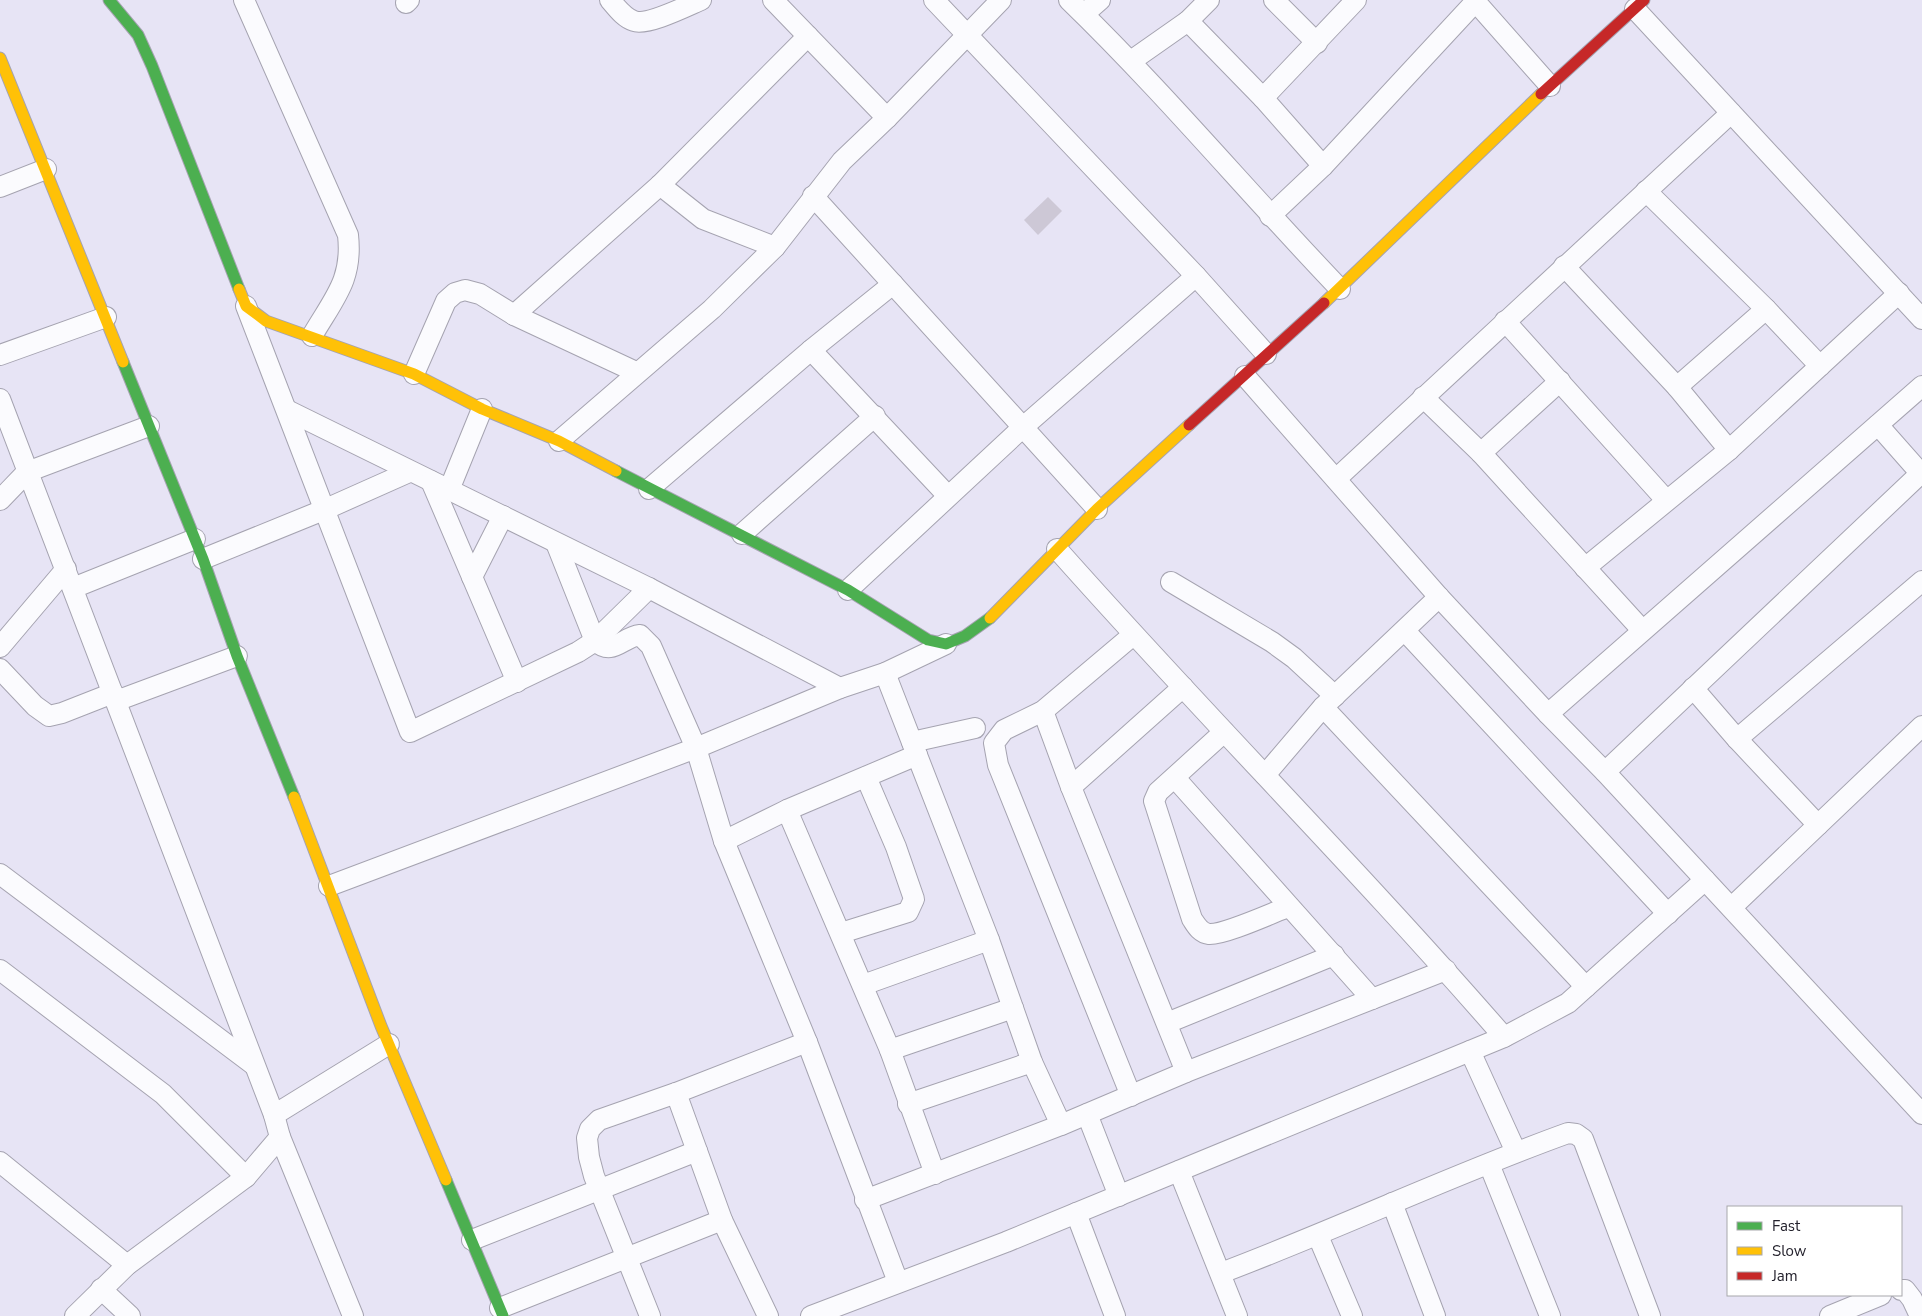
<svg xmlns="http://www.w3.org/2000/svg" width="1922" height="1316" font-family="'Nunito Sans',sans-serif">
  <style>
    .building { fill: #cdc8d6 }
    .lines { fill: none; stroke-linecap: round; stroke-linejoin: round }
    .street-casing { stroke: #a5a3b0; stroke-width: 22 }
    .fast-casing { stroke: #a5a3b0; stroke-width: 13 }
    .slow-casing { stroke: #a5a3b0; stroke-width: 13 }
    .jam-casing { stroke: #a5a3b0; stroke-width: 13 }
    .street { stroke: #fbfbfe; stroke-width: 20 }
    .fast { stroke: #4caf50; stroke-width: 11 }
    .slow { stroke: #ffc107; stroke-width: 11 }
    .jam { stroke: #c62828; stroke-width: 11 }
  </style>
  <rect width="100%" height="100%" fill="#e7e4f5"/>
  <!-- building -->
  <path class="building" d="M1048 197 1062 211 1038 235 1024 220Z"/>
  <g class="lines">
    <!-- street casing -->
    <g class="street-casing">
      <g id="street">
        <path d="M244 0 348 235C353 280 334 298 312 336"/>
        <path d="M610 0C617 8 624 18 634 21 647 26 687 6 701 0"/>
        <path d="M773 0 887 118"/>
        <path d="M934 0 1196 276 1266 354"/>
        <path d="M1069 0C1164 92 1249 194 1340 289"/>
        <path d="M1274 0 1317 43"/>
        <path d="M1474 0 1550 86"/>
        <path d="M406 3 409 0"/>
        <path d="M1635 9 1922 319"/>
        <path d="M1084 14 1100 0"/>
        <path d="M1188 21 1263 98 1323 166"/>
        <path d="M1131 61 1188 21 1209 0"/>
        <path d="M1263 98 1356 0"/>
        <path d="M660 185 703 219 775 247"/>
        <path d="M0 187 46 169"/>
        <path d="M1646 191 1766 309 1820 366"/>
        <path d="M813 196 1097 509"/>
        <path d="M1270 216 1323 166 1477 0"/>
        <path d="M1564 266 1677 387 1729 450"/>
        <path d="M246 306 410 732 578 652 595 641 649 588"/>
        <path d="M514 315 660 185 808 36"/>
        <path d="M1505 321 1666 500"/>
        <path d="M811 350 948 496"/>
        <path d="M0 355 106 317"/>
        <path d="M414 374 446 301 455 293 465 290 480 294 514 315 636 372"/>
        <path d="M1245 376 1439 597 1548 714 1605 772 1922 1114"/>
        <path d="M1677 387 1766 309"/>
        <path d="M1423 397 1481 453 1642 630"/>
        <path d="M0 399 274 1115 280 1137 353 1316"/>
        <path d="M287 410 649 588 840 688"/>
        <path d="M1878 425 1922 475"/>
        <path d="M559 441 712 309 775 247 842 161 887 118 1001 0"/>
        <path d="M1481 453 1560 381"/>
        <path d="M1336 479 1731 113"/>
        <path d="M431 481 517 682"/>
        <path d="M649 489 811 350 893 284"/>
        <path d="M449 490 482 409"/>
        <path d="M0 500 27 472 149 426"/>
        <path d="M742 534 875 416"/>
        <path d="M556 543 595 641C613 657 622 637 640 635L651 646 696 748 724 841 807 1042 898 1282"/>
        <path d="M1057 549C1203 714 1359 870 1504 1037"/>
        <path d="M203 559 326 509 409 472"/>
        <path d="M1585 568 1729 450 1899 293"/>
        <path d="M472 577 503 516"/>
        <path d="M1171 582 1272 642 1294 658 1335 696"/>
        <path d="M73 588 195 539"/>
        <path d="M848 590 1022 428 1196 276"/>
        <path d="M1405 631 1668 914"/>
        <path d="M0 647 66 569"/>
        <path d="M0 669 35 706 49 716 62 713 113 693"/>
        <path d="M885 673 989 940 1032 1062 1061 1125"/>
        <path d="M1693 688 1737 739 1818 825"/>
        <path d="M116 701 237 656"/>
        <path d="M1323 707 1586 987"/>
        <path d="M1043 711 1071 787 1186 1072"/>
        <path d="M1548 714 1922 386"/>
        <path d="M1224 732 1158 792 1154 801 1192 919C1196 925 1200 933 1209 934 1224 935 1272 913 1288 907"/>
        <path d="M1737 739 1922 581"/>
        <path d="M912 742 975 728"/>
        <path d="M1605 772 1920 474"/>
        <path d="M1265 775 1323 707 1439 597"/>
        <path d="M1175 778 1372 999"/>
        <path d="M1071 787 1183 687"/>
        <path d="M787 810 890 1050 935 1174"/>
        <path d="M724 841 787 810 917 755"/>
        <path d="M0 874 254 1065"/>
        <path d="M329 886 696 748 840 688 885 673 946 644"/>
        <path d="M1732 907 1922 726"/>
        <path d="M841 933 908 912 914 899 896 847 866 777"/>
        <path d="M0 970 163 1094 246 1177"/>
        <path d="M863 985 989 940"/>
        <path d="M1167 1023 1334 955"/>
        <path d="M890 1050 1013 1008"/>
        <path d="M1470 1051 1516 1152"/>
        <path d="M676 1093 722 1220 768 1316"/>
        <path d="M1131 1096 998 765 994 743 1004 730 1043 711 1133 635"/>
        <path d="M908 1104 1032 1062"/>
        <path d="M1087 1114 1119 1196"/>
        <path d="M274 1115 389 1044"/>
        <path d="M0 1162 127 1265"/>
        <path d="M1489 1164 1550 1316"/>
        <path d="M1179 1171 1237 1316"/>
        <path d="M865 1200 1061 1125 1186 1072 1446 970"/>
        <path d="M1392 1203 1435 1316"/>
        <path d="M1076 1213 1115 1316"/>
        <path d="M1318 1236 1352 1316"/>
        <path d="M472 1240 697 1151"/>
        <path d="M1221 1273C1338 1229 1451 1175 1568 1133L1576 1134 1583 1139 1650 1316"/>
        <path d="M101 1289 130 1316"/>
        <path d="M1901 1290H1905L1912 1299 1920 1316"/>
        <path d="M500 1308 722 1220"/>
        <path d="M75 1316 127 1265 246 1177 280 1137"/>
        <path d="M650 1316 594 1176 589 1157 587 1138 590 1129 599 1120 676 1093 807 1042"/>
        <path d="M811 1316 1006 1242 1504 1037 1568 1003 1705 880"/>
        <path d="M1830 1316 1881 1295"/>
      </g>
    </g>
    <!-- fast casing -->
    <g class="fast-casing">
      <g id="fast">
        <path d="M109 0 138 35 152 66 239 289"/>
        <path d="M123 362 203 559 237 656 294 797"/>
        <path d="M616 471 848 590 928 640 946 644 965 636 990 618"/>
        <path d="M446 1180 503 1316"/>
      </g>
    </g>
    <!-- slow casing -->
    <g class="slow-casing">
      <g id="slow">
        <path d="M0 58 123 362"/>
        <path d="M239 289 246 306 266 321 414 374 482 409 559 441 616 471"/>
        <path d="M1324 303 1541 94"/>
        <path d="M990 618 1097 509 1189 425"/>
        <path d="M294 797 381 1026 446 1180"/>
      </g>
    </g>
    <!-- jam casing -->
    <g class="jam-casing">
      <g id="jam">
        <path d="M1541 94 1644 0"/>
        <path d="M1189 425 1324 303"/>
      </g>
    </g>
    <!-- street -->
    <use href="#street" class="street"/>
    <!-- fast -->
    <use href="#fast" class="fast"/>
    <!-- slow -->
    <use href="#slow" class="slow"/>
    <!-- jam -->
    <use href="#jam" class="jam"/>
  </g>
  <!-- legend -->
  <rect x="1727" y="1206" width="175" height="90" fill="#ffffff" stroke="#a7a7ab"/>
  <rect x="1737" y="1222" width="25" height="8" fill="#4caf50" stroke="#a7a7ab"/>
  <text x="1772" y="1231" font-size="15" fill="#24222d">Fast</text>
  <rect x="1737" y="1247" width="25" height="8" fill="#ffc107" stroke="#a7a7ab"/>
  <text x="1772" y="1256" font-size="15" fill="#24222d">Slow</text>
  <rect x="1737" y="1272" width="25" height="8" fill="#c62828" stroke="#a7a7ab"/>
  <text x="1772" y="1281" font-size="15" fill="#24222d">Jam</text>
</svg>
